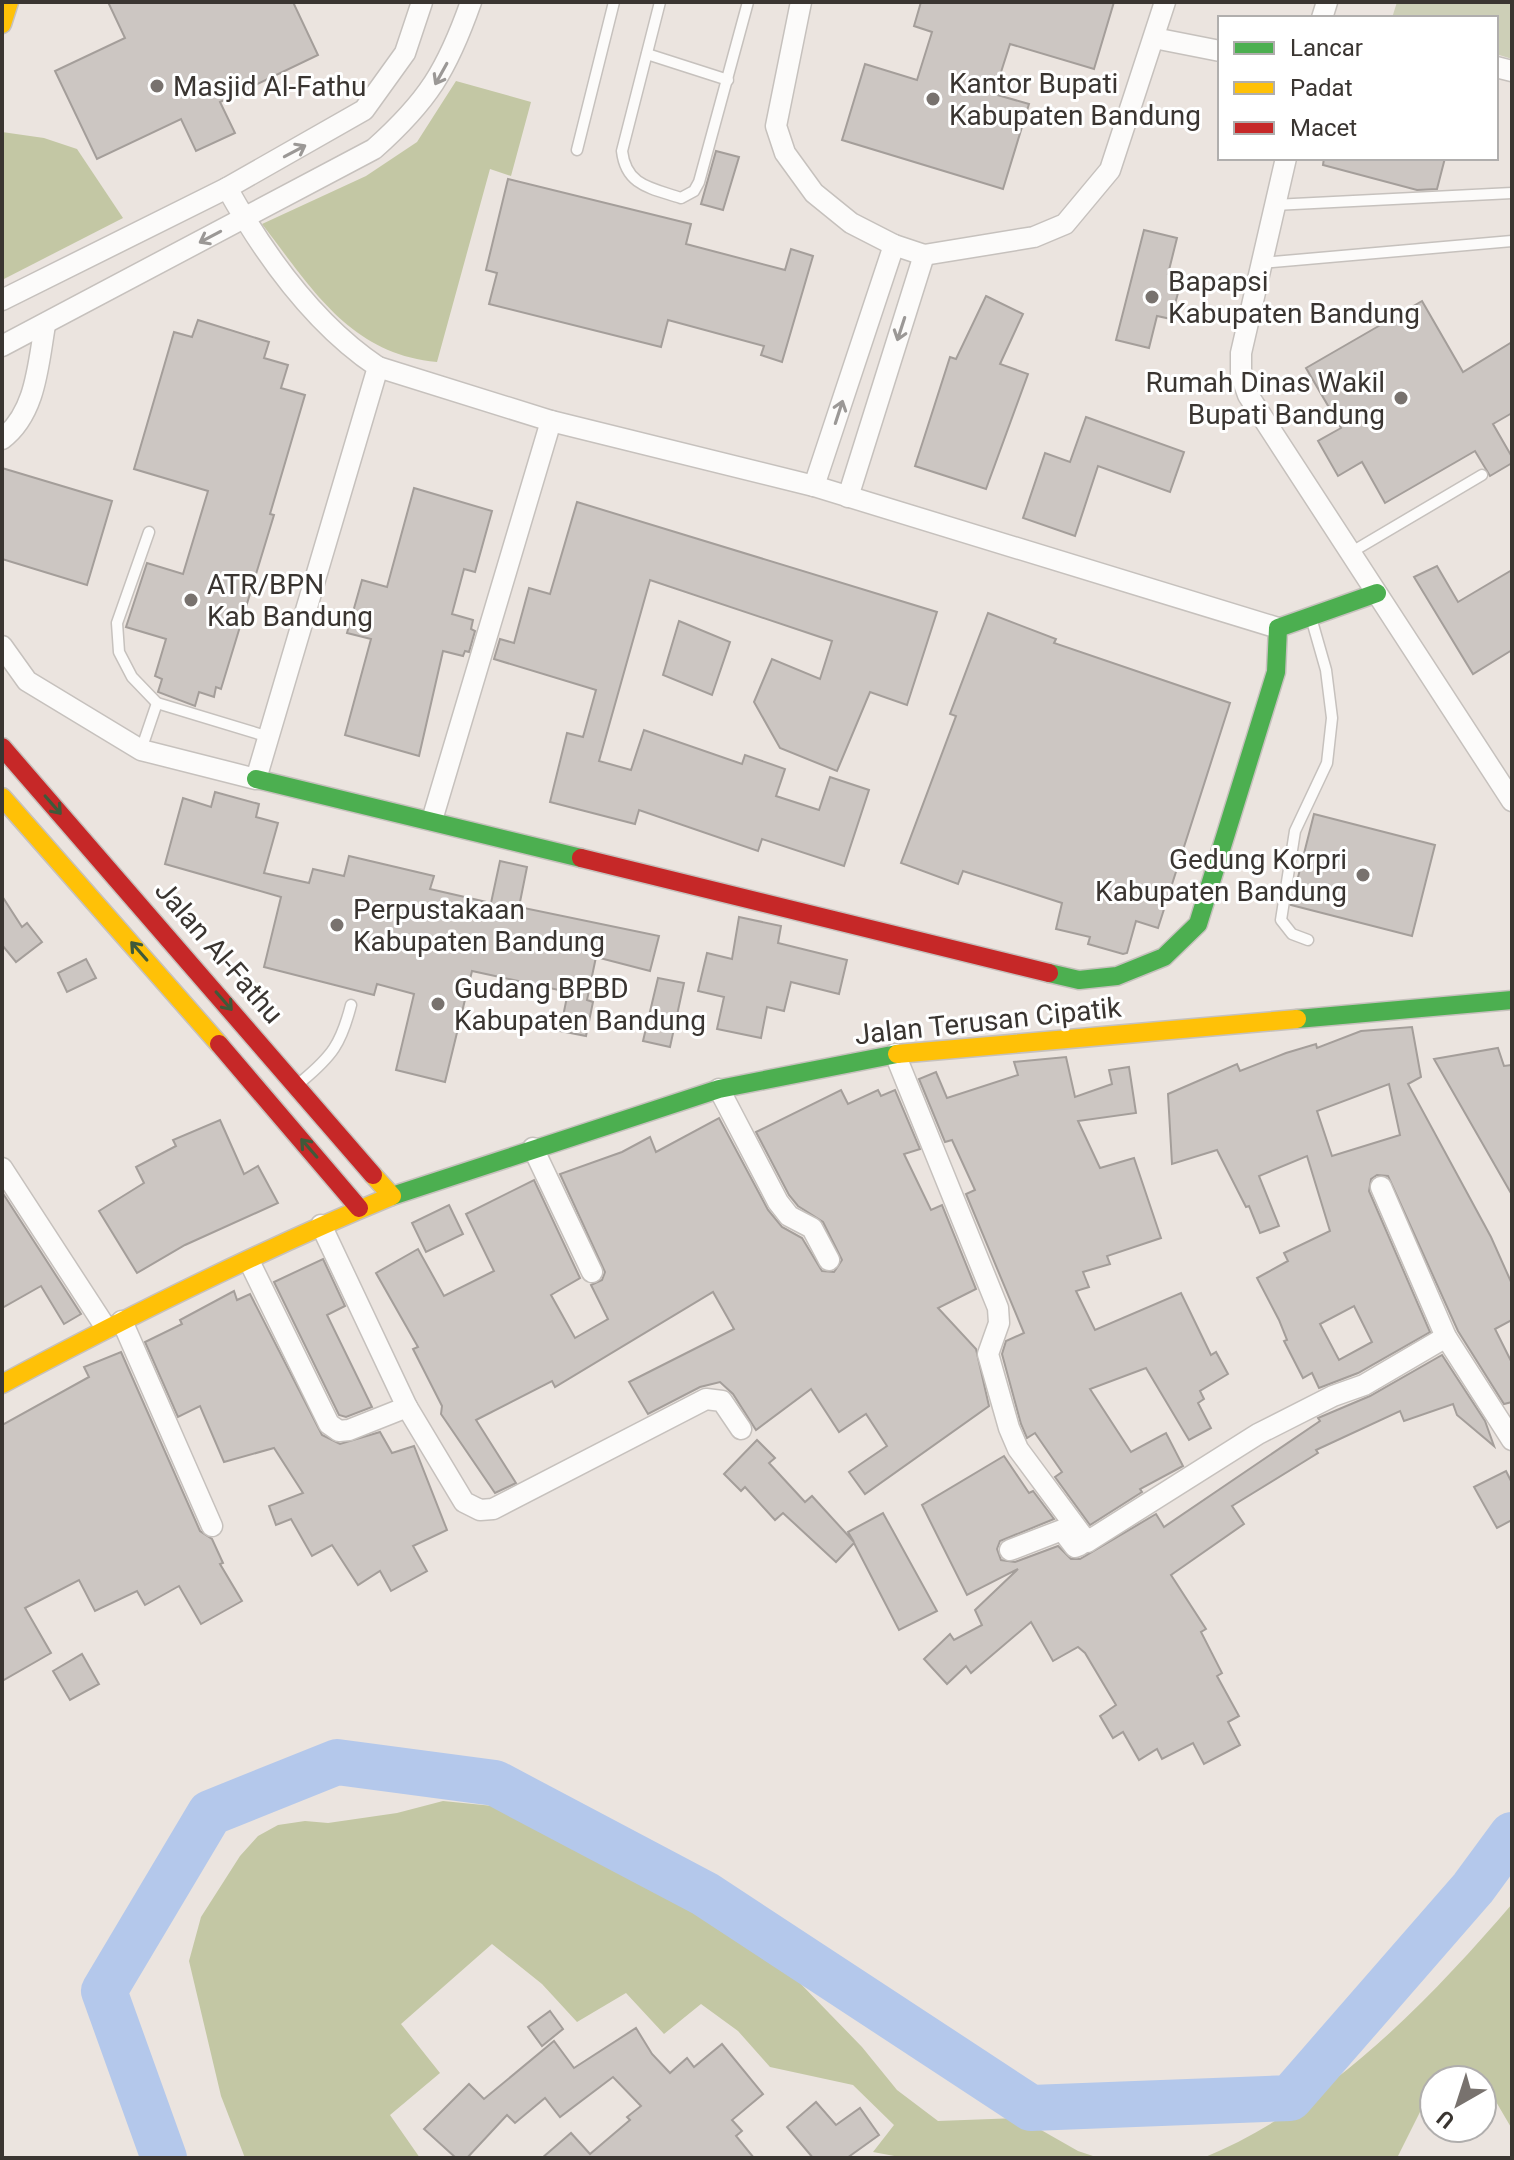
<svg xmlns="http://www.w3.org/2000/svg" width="1514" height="2160" font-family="Roboto,sans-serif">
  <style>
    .green { fill: #cdcfb7 }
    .forest { fill: #c3c7a4 }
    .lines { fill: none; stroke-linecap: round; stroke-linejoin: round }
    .river { stroke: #b4c8eb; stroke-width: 46 }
    .building { fill: #ccc6c2; stroke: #a49e9a; stroke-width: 2; fill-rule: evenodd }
    .lane-casing { stroke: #c6c1bd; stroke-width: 13 }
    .street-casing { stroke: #c6c1bd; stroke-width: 23 }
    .fast-casing { stroke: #c6c1bd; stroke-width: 21 }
    .slow-casing { stroke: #c6c1bd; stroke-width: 21 }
    .jam-casing { stroke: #c6c1bd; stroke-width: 21 }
    .lane { stroke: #fcfbfa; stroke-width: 10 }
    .street { stroke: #fcfbfa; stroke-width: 20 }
    .fast { stroke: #4caf50; stroke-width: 18 }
    .slow { stroke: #ffc107; stroke-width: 18 }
    .jam { stroke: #c62828; stroke-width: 18 }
    .oneway { stroke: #9b9896 }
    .oneway2 { stroke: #3f5a3a }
    .poi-dot { fill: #78726e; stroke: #fff; stroke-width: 3 }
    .labels { text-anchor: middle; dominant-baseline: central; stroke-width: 6; stroke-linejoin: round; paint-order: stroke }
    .poi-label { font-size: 28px; fill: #3a3531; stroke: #fff; text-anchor: start }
    .street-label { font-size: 28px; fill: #3a3531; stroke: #fff }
  </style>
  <rect width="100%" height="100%" fill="#ebe4df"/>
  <!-- green -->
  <path class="green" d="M1397 2H1512V59L1496 54V18H1392Z"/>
  <!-- forest -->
  <g class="forest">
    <path d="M456 81 531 102 511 176 490 169 437 362C349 354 311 287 262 224L366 176 417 142Z"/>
    <path d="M2 132 44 138 77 149 123 218 2 280Z"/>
    <path d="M443 1801 493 1806 539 1817 659 1875 721 1917 796 1979 862 2047 897 2090 938 2121 1020 2118 1078 2151 1099 2158H905L873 2152 894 2125 853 2085 770 2067 738 2031 701 2004 664 2034 626 1993 577 2022 542 1984 492 1944 401 2024 440 2073 390 2115 420 2158H245L221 2096 189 1961 201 1917 240 1856 258 1836 278 1825 305 1821 328 1823 397 1813Z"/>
    <path d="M1512 1904V2129L1495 2100 1482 2092V2080H1434V2100L1422 2108 1397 2158H1203C1326 2107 1426 2004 1512 1904Z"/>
  </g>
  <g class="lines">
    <!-- river -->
    <path class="river" d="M164 2158 104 1991 210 1813 337 1762 495 1783 705 1894 1031 2108 1290 2098 1473 1888 1512 1835"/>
  </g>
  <!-- building -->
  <g class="building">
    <path d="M108 2H293L318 55 220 102 235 133 196 151 181 119 97 159 55 71 125 38Z"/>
    <path d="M921 2H1114L1094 69 1010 44 994 94 1029 104 1003 189 842 140 865 64 917 80 932 32 914 26Z"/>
    <path d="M716 151 739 157 723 210 701 204Z"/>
    <path d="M1324 158H1445L1437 189 1417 190 1323 165Z"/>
    <path d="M508 179 691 224 686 244 785 270 791 249 813 256 782 362 761 355 764 346 668 320 661 347 489 304 497 273 486 270Z"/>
    <path d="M1144 230 1177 238 1168 274 1182 278 1171 319 1157 316 1149 348 1116 340Z"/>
    <path d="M986 296 1023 314 1000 364 1028 374 986 489 915 466 950 357 956 359Z"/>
    <path d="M1422 301 1463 372 1512 342V413L1493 424 1512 457V463L1490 476 1475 451 1385 503 1362 462 1338 476 1318 441 1341 428 1306 368Z"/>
    <path d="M198 320 269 342 264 358 288 365 281 388 305 395 270 514 274 515 221 689 216 687 214 697 199 692 195 706 158 692 162 679 155 676 166 639 126 627 147 563 183 574 208 491 134 469 174 332 192 337Z"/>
    <path d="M1086 417 1184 452 1170 492 1098 466 1075 536 1023 518 1045 453 1070 462Z"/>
    <path d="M2 468 112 501 87 585 2 559Z"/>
    <path d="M414 488 492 511 475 572 464 569 452 614 473 620 471 629 475 631 469 652 465 651 463 656 443 651 419 756 345 735 371 639 347 633 362 580 387 587Z"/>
    <path d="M577 502 937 612 907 705 870 692 837 771 780 748 754 702 772 659 820 679 832 641 650 580 599 761 631 770 644 730 742 764 745 755 785 769 776 796 819 810 830 777 869 790 844 866 762 839 758 851 639 810 635 824 550 802 567 733 583 737 596 690 494 659 500 639 514 643 529 588 550 594Z"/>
    <path d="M1437 566 1458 602 1512 570V650L1473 674 1414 577Z"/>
    <path d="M988 613 1056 639 1054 643 1230 703 1158 928 1136 921 1127 953 1123 954 1088 944 1090 937 1056 929 1062 903 963 871 958 884 901 863 956 716 950 714Z"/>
    <path d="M679 621 730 642 712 695 663 675Z"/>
    <path d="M215 792 259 804 256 817 278 823 264 873 309 883 313 869 344 876 349 856 434 876 430 889 491 903 500 861 527 867 519 907 659 936 650 971 596 957 587 1000 593 1002 586 1036 560 1031 568 992 472 971 445 1082 396 1070 414 994 377 984 374 995 264 967 281 897 165 864 183 798 211 807Z"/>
    <path d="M1314 814 1435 845 1412 936 1291 905Z"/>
    <path d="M2 896 22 927 27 923 42 942 16 962 2 945Z"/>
    <path d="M739 917 781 926 778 943 847 960 839 994 791 982 784 1011 767 1007 761 1038 717 1029 724 997 698 991 707 953 732 959Z"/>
    <path d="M86 959 96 978 67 992 58 973Z"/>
    <path d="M658 978 684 983 670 1047 643 1041Z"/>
    <path d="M1412 1027 1421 1077 1408 1084 1491 1237 1512 1284V1320L1495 1329 1512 1363V1402L1504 1404 1458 1331 1388 1176 1377 1175 1371 1179 1369 1191 1430 1332 1358 1373 1319 1388 1312 1373 1303 1378 1284 1341 1287 1340 1279 1320 1257 1278 1288 1261 1284 1253 1330 1231 1307 1156 1259 1176 1279 1226 1260 1233 1249 1206 1246 1207 1217 1150 1172 1164 1168 1094 1237 1064 1240 1071 1286 1053 1316 1044 1317 1048 1361 1031ZM1389 1084 1400 1135 1332 1156 1317 1111ZM1354 1306 1372 1342 1339 1360 1320 1324Z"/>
    <path d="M1498 1048 1504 1066 1512 1065V1195L1434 1059Z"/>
    <path d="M1066 1057 1075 1097 1112 1084 1109 1070 1129 1067 1136 1113 1078 1121 1100 1168 1134 1158 1161 1238 1107 1256 1110 1264 1083 1272 1089 1287 1076 1291 1095 1330 1181 1293 1211 1355 1216 1352 1228 1374 1200 1391 1204 1399 1198 1403 1211 1428 1189 1440 1146 1368 1090 1389 1131 1452 1166 1433 1183 1466 1140 1489 1142 1492 1090 1525 1055 1477 1062 1472 1035 1433 1027 1438 1021 1424 1002 1354 1006 1341 1024 1333 966 1194 975 1190 952 1140 945 1142 919 1079 936 1072 947 1098 1018 1075 1014 1062Z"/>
    <path d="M841 1090 848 1104 878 1090 881 1096 895 1090 920 1149 904 1154 931 1210 942 1205 976 1289 938 1308 976 1349 989 1406 865 1494 849 1472 887 1446 866 1414 839 1432 811 1389 756 1430 733 1394 720 1382 700 1387 648 1414 629 1382 734 1329 713 1292 555 1387 552 1381 476 1420 516 1483 495 1493 441 1414 442 1406 413 1349 418 1347 376 1273 418 1249 444 1296 494 1271 466 1214 534 1180 580 1278 551 1295 575 1338 608 1319 591 1285 602 1280 605 1272 560 1174 622 1152 650 1137 656 1152 719 1118 768 1210 782 1227 802 1238 822 1271 834 1272 842 1260 823 1222 798 1206 789 1195 756 1132Z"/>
    <path d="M220 1120 244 1174 258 1166 278 1203 185 1245 137 1273 99 1211 144 1183 136 1167 176 1146 173 1140Z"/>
    <path d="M2 1192 81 1314 64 1324 41 1286 2 1308Z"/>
    <path d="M449 1205 463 1234 426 1252 412 1223Z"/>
    <path d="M323 1259 345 1306 327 1315 372 1407 346 1417 339 1415 274 1282Z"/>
    <path d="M234 1291 237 1300 250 1294 322 1435 340 1444 380 1432 392 1453 414 1446 447 1530 413 1546 427 1571 391 1591 380 1571 358 1585 332 1545 312 1556 291 1519 276 1525 269 1506 303 1493 274 1448 224 1462 200 1406 178 1417 145 1342 182 1324 180 1320Z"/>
    <path d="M121 1352 200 1531 212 1539 223 1563 220 1564 242 1601 201 1624 179 1586 145 1605 137 1591 95 1611 79 1580 25 1608 51 1653 2 1681V1425L89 1377 84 1367Z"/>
    <path d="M1442 1355 1485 1421 1494 1446 1457 1415 1453 1404 1404 1421 1400 1411 1316 1450 1318 1453 1232 1506 1244 1524 1171 1575 1206 1629 1201 1632 1222 1673 1217 1676 1239 1716 1228 1722 1240 1745 1204 1764 1193 1743 1162 1759 1157 1749 1139 1760 1123 1732 1113 1738 1100 1716 1116 1705 1085 1653 1078 1647 1053 1661 1031 1622 971 1673 966 1666 947 1684 924 1659 950 1634 954 1640 982 1625 975 1610 1018 1569 967 1595 922 1505 1004 1456 1029 1493 1033 1491 1054 1519 1000 1541 997 1549 1001 1560 1015 1562 1058 1546 1071 1559H1080L1156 1514 1164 1527 1320 1421 1318 1418 1370 1396Z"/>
    <path d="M757 1440 775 1458 769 1463 805 1502 812 1496 854 1542 848 1532 883 1513 937 1611 899 1630 854 1543 836 1562 783 1513 775 1520 745 1487 741 1491 724 1474Z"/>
    <path d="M1506 1471 1512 1483V1520L1497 1528 1474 1487Z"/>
    <path d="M82 1654 99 1684 70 1700 53 1671Z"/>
    <path d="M550 2011 563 2029 542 2046 528 2027Z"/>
    <path d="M636 2028 652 2054 670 2073 687 2058 694 2067 722 2044 763 2094 732 2120 742 2131 736 2136 754 2158H542L571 2133 590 2154 630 2120 627 2117 641 2106 613 2077 560 2117 545 2098 515 2123 507 2115 467 2158H456L424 2129 469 2084 484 2099 554 2041 574 2068Z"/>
    <path d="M816 2102 836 2125 860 2108 879 2135 847 2158H813L787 2127Z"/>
  </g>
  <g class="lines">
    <!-- lane casing -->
    <g class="lane-casing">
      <g id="lane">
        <path d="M660 2 622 151C626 186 651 188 681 198L694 191 699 182 748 2"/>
        <path d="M647 54 728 80"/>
        <path d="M577 150 614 2"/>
        <path d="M1274 205 1512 193"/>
        <path d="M1262 263 1512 241"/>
        <path d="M149 532 117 623 119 652 132 677 157 703 269 737"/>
        <path d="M1350 553 1482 475"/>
        <path d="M141 750 157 703"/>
        <path d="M1308 940 1292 934 1281 920 1295 831 1327 763 1332 718 1326 670 1312 621"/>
        <path d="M302 1081C332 1056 341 1044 351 1005"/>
      </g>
    </g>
    <!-- street casing -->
    <g class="street-casing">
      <g id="street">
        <path d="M801 2 776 126 785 153 814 193 851 223 894 245 924 255 1034 237 1065 224 1110 170 1165 2"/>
        <path d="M1322 18 1327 2"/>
        <path d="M1154 38 1220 51"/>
        <path d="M1496 67 1512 71"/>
        <path d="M1286 158 1241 353V375L1248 395 1512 801"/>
        <path d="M2 300 227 188 364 110 405 53 422 2"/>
        <path d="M2 346 374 149C428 101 447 70 471 2"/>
        <path d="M378 367 551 421 814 486 1278 628"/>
        <path d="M2 439C36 413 38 365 45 325"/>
        <path d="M814 486 894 245"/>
        <path d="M848 497 924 255"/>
        <path d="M2 646 27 681 141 750 256 779 378 367C315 325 264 254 227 188"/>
        <path d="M432 820 551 421"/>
        <path d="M895 1054 998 1308 999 1323 988 1354 1009 1428 1018 1449 1087 1542 1258 1434 1333 1396 1364 1385 1446 1337"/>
        <path d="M719 1089 778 1202 789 1216 812 1228 829 1260"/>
        <path d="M533 1148 592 1272"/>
        <path d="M2 1168 106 1328"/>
        <path d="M1381 1187 1446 1337 1512 1440"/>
        <path d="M249 1261 329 1424 339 1431 349 1430 407 1407 321 1225"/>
        <path d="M122 1321 212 1526"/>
        <path d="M407 1407 464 1502 480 1510 493 1509 706 1399 722 1401 741 1429"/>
        <path d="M1010 1550 1062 1530 1075 1547 1080 1545"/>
      </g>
    </g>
    <!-- fast casing -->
    <g class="fast-casing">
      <g id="fast">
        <path d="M256 779 581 858"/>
        <path d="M1049 973 1079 980 1117 976 1164 957 1198 924 1276 672 1278 628 1377 593"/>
        <path d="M1297 1019 1512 1000"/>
        <path d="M392 1196 719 1089 897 1054"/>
      </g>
    </g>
    <!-- slow casing -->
    <g class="slow-casing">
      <g id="slow">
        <path d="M2 24 9 2"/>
        <path d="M2 797 219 1044"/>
        <path d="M897 1054 1297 1019"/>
        <path d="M2 1384C129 1316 258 1251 392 1196L373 1175"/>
      </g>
    </g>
    <!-- jam casing -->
    <g class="jam-casing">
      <g id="jam">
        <path d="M2 747 373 1175"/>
        <path d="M581 858 1049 973"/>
        <path d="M219 1044 359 1208"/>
      </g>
    </g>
    <!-- lane -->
    <use href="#lane" class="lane"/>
    <!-- street -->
    <use href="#street" class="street"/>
    <!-- fast -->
    <use href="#fast" class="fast"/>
    <!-- slow -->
    <use href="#slow" class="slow"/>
    <!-- jam -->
    <use href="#jam" class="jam"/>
  </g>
  <!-- one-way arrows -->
  <defs><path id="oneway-shaft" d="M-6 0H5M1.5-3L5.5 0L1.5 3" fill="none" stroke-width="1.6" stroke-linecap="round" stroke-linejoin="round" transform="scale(2)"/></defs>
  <g class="oneway">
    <use href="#oneway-shaft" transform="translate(441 74) rotate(119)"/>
    <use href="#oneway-shaft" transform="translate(295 151) rotate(-28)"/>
    <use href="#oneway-shaft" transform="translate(210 237) rotate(152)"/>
    <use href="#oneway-shaft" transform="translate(901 329) rotate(108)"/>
    <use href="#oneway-shaft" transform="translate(839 412) rotate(-72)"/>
  </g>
  <g class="oneway2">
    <use href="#oneway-shaft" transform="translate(53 805) rotate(49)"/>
    <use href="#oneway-shaft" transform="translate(139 951) rotate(-131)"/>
    <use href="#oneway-shaft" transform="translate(224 1001) rotate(49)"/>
    <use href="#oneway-shaft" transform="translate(309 1148) rotate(-131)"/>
  </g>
  <!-- markers -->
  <g class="poi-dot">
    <circle cx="157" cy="86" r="8"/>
    <circle cx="933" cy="99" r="8"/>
    <circle cx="1152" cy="297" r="8"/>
    <circle cx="1401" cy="398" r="8"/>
    <circle cx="191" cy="600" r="8"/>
    <circle cx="1363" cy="875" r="8"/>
    <circle cx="337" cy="925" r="8"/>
    <circle cx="438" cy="1004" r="8"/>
  </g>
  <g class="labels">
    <!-- poi labels -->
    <g class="poi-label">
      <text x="949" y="83">Kantor Bupati<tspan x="949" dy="32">Kabupaten Bandung</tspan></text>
      <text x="173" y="86">Masjid Al-Fathu</text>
      <text x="1168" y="281">Bapapsi<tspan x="1168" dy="32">Kabupaten Bandung</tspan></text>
      <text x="1385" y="382" text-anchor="end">Rumah Dinas Wakil<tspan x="1385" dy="32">Bupati Bandung</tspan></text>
      <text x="207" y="584">ATR/BPN<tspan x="207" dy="32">Kab Bandung</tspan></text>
      <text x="1347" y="859" text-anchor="end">Gedung Korpri<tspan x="1347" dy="32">Kabupaten Bandung</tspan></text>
      <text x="353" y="909">Perpustakaan<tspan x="353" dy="32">Kabupaten Bandung</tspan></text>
      <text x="454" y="988">Gudang BPBD<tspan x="454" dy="32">Kabupaten Bandung</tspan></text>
    </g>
    <!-- street labels -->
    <g class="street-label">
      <text transform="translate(219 952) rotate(49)">Jalan Al-Fathu</text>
      <text transform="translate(988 1021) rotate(-6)">Jalan Terusan Cipatik</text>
    </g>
  </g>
  <!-- border -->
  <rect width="1514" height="2160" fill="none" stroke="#3a3531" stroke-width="8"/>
  <!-- legend -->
  <rect x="1218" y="16" width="280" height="144" fill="#ffffff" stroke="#b0aead" stroke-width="2"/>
  <rect x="1234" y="42" width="40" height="12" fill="#4caf50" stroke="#b0aead" stroke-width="2"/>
  <text x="1290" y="56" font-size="24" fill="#3a3531">Lancar</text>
  <rect x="1234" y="82" width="40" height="12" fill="#ffc107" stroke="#b0aead" stroke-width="2"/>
  <text x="1290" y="96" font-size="24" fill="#3a3531">Padat</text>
  <rect x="1234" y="122" width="40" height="12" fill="#c62828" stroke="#b0aead" stroke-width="2"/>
  <text x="1290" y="136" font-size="24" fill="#3a3531">Macet</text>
  <!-- north arrow -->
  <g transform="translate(1458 2104) rotate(219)"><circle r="38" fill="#ffffff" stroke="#b0aead" stroke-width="2"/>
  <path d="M0-6L14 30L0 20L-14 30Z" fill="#78726e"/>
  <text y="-12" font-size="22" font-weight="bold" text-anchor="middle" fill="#3a3531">U</text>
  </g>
</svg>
